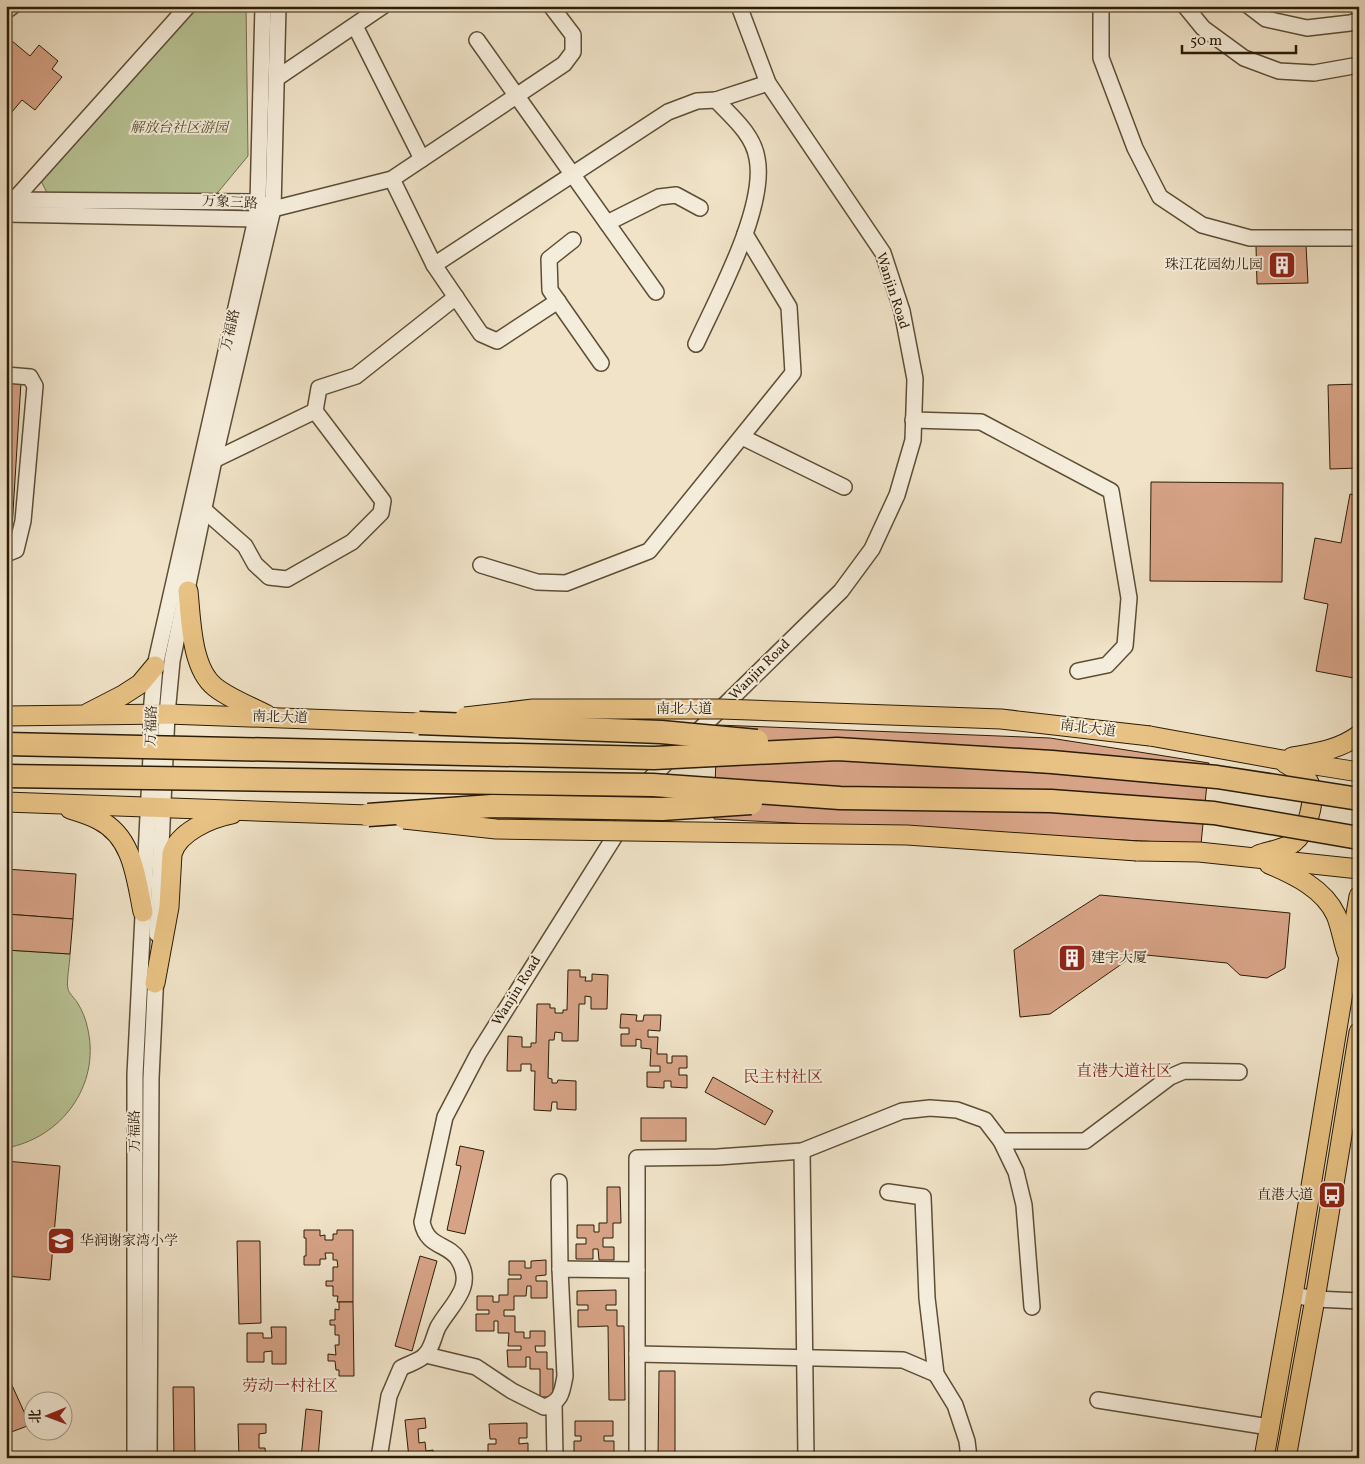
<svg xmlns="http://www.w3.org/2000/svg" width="1365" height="1464" font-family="Vollkorn,'Noto Serif SC',serif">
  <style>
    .green { fill: #b8c496; stroke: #72704e }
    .building { fill: #d7a387; stroke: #2c1c05 }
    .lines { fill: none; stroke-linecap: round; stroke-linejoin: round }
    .minor-casing { stroke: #5d4e36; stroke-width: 18 }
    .major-casing { stroke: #2c1c05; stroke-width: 21 }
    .minor { stroke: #f5eddb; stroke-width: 15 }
    .major { stroke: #e8c284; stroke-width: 19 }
    .major-bridge-casing { stroke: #2c1c05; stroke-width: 21; stroke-linecap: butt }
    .highway-bridge-casing { stroke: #2c1c05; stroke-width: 25; stroke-linecap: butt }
    .major-bridge { stroke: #e8c284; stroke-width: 19 }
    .highway-bridge { stroke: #e8c284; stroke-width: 22 }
    .labels { text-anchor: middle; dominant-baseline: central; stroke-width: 4; stroke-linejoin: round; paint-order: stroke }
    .park-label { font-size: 14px; font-style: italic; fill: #564e30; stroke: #f5eddb }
    .street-label { font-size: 14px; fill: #2c1c05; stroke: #f5eddb }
    .poi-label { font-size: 14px; fill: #2c1c05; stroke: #f5eddb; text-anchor: end }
    .quarter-label { font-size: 16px; fill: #7a1f14; stroke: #f5eddb }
  </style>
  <rect width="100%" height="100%" fill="#f0e3c8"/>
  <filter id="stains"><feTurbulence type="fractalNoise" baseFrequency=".004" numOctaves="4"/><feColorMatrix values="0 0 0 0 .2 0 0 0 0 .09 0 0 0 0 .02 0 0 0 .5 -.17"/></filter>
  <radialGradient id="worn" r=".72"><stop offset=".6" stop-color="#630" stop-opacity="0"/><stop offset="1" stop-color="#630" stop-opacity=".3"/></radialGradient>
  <!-- green -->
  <g class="green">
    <path d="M199 6H246L248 156 214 197 47 193 40 179Z"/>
    <path d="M6 950 70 954C70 963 66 982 68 989 69 993 74 998 77 1002 82 1010 86 1019 88 1030 100 1085 62 1138 6 1148Z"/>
  </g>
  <!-- building -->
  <g class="building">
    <path d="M6 36 30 56 39 45 58 61 52 69 62 77 35 110 22 100 11 113 6 109Z"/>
    <path d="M1306 245 1308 283 1257 284 1256 246Z"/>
    <path d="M6 381 21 382 11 545 6 544Z"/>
    <path d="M1359 384V468L1330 469 1328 385Z"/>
    <path d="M1151 482 1283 483 1282 582 1150 581Z"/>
    <path d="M1350 494 1359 496V679L1316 671 1328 604 1304 599 1315 538 1341 543Z"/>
    <path d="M717 725 1050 738 1209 763 1201 844 714 819Z"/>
    <path d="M6 869 76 874 73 919 6 914Z"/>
    <path d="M1100 895 1290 913 1285 968 1267 978 1240 975 1227 963 1136 954 1050 1014 1020 1017 1014 950Z"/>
    <path d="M6 914 73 919 70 954 6 950Z"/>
    <path d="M568 970H580V977H586L585 981H592V974L608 975 607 1009H591V997L585 996V1004H579L578 1041H562V1033L555 1032 554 1040H549L548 1078 552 1079V1083H557L558 1080 576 1081V1110L557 1109V1102H552L551 1111 534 1110 535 1071H531V1064H521V1071H507L508 1036 522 1037V1047H531V1043H536L537 1004H550V1008H555V1013H563V1010H567Z"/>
    <path d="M621 1014 637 1015 636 1021H643L644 1015H661L660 1031 648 1030V1037H658L657 1054H667V1063H672V1056H687V1068H679V1075H687V1088L671 1087V1081H664V1088L647 1087V1072H660V1066H650L651 1049 641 1048V1040L636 1039V1046H621V1034H629V1028H620Z"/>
    <path d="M713 1077 773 1111 765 1125 705 1092Z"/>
    <rect x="641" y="1118" width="45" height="23"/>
    <path d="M460 1146 484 1151 465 1234 447 1230 461 1166 456 1165Z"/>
    <path d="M6 1161 60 1166 50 1280 6 1276Z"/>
    <path d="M607 1187H620L621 1223H613V1238H603V1247H614V1260H599L598 1249H593V1259H576V1244H586V1238H577V1225H594V1232H599V1223H607Z"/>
    <path d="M304 1230H320V1236L325 1235V1240H333V1234H337V1230H353V1302H337L338 1296H333V1286H326V1281H333V1267H338L337 1260H333V1253H325L326 1259H320V1265H304V1256H306V1238H304Z"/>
    <path d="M237 1241H260L261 1323 239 1324Z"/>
    <path d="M420 1256 437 1261 412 1351 395 1346Z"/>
    <path d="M546 1260V1275L536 1276V1281H547V1298H531V1286H527L526 1296H514V1310H504V1316H515V1332H524V1338H530V1331H545V1346H535L536 1352H547V1369H553V1397H540V1369H530V1357H526V1367H508L507 1350H521V1346H508L509 1333H498V1321H494V1331H476V1314H489V1310H477V1296H493V1302H499V1295H508V1279H521V1275H509V1261H525V1268H531V1261Z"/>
    <path d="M616 1290V1305H606V1310H617V1326H624L625 1400H609L608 1326 578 1327V1310H588V1305H577V1291Z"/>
    <path d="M339 1302H353L354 1376H339V1370H336L335 1361H328V1354L336 1355 335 1345H339V1335H335V1325H330V1320H335V1309L339 1310Z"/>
    <path d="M271 1327H286V1364H272V1351L264 1352V1362H247V1333H263V1338H272Z"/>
    <path d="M659 1371H675V1458H658Z"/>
    <path d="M6 1372 30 1425 6 1434Z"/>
    <path d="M173 1387H194L195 1458H174Z"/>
    <path d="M306 1409 322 1411 318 1458H301Z"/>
    <path d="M425 1418 426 1428 418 1429 419 1443 425 1442 426 1451 433 1450V1456L427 1458H409L405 1420Z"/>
    <path d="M575 1421H613V1436H604V1441H614V1457L619 1458 574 1457V1441H581V1436H575Z"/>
    <path d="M527 1423V1438H519V1444L528 1443V1458H488V1444H496V1439H490L489 1424Z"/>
    <path d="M238 1424H266V1433L259 1434V1448H265L266 1456 239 1458Z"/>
  </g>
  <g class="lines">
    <!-- minor casing -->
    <g class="minor-casing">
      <g id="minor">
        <path d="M1101 6V58L1135 148 1160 197 1202 225 1250 238H1359"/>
        <path d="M1185 6 1203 28 1244 58 1279 71 1314 73 1359 65"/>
        <path d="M1249 6 1266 19 1307 28 1350 23 1359 20"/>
        <path d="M6 11 13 6"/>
        <path d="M355 26 422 159"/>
        <path d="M477 40 656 292"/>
        <path d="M277 78 383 6"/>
        <path d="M716 100 768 83"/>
        <path d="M392 179 434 265 481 334 497 341 558 301"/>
        <path d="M6 200 258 202 267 206"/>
        <path d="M14 200 188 6"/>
        <path d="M6 214 256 219 273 209 392 179 564 64 573 52V35L551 6"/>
        <path d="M607 223 659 197 676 195 700 208"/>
        <path d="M573 240 549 259 550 290 601 363"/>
        <path d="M434 265 668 112 697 101 716 100C732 117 753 134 757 158 767 207 717 298 696 344"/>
        <path d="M6 375 30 377 35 386 23 521 16 550 6 554"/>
        <path d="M913 420 981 422 1111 491 1129 598 1125 646 1107 665 1078 671"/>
        <path d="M742 437 844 487"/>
        <path d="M214 460 315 411"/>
        <path d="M203 509 245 546 255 564 269 577 287 579 352 542 381 513 383 501 315 411 319 388 356 376 456 297"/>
        <path d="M481 565 537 582 566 583 649 551 793 373 789 307 745 234"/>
        <path d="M690 739 841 591 872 549 897 495 913 440 915 379 902 311 883 253 768 83 739 6"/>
        <path d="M157 934 167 714 172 661 214 460 273 209 278 6"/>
        <path d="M1001 1141H1085L1170 1077 1184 1071 1239 1072"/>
        <path d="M802 1151 806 1458"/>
        <path d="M559 1182 560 1269"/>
        <path d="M888 1192 923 1197 927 1298 936 1374 955 1405 967 1441 969 1458"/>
        <path d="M1293 1295 1315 1299 1359 1301"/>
        <path d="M637 1354 903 1360 936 1374"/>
        <path d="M426 1355 476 1367 512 1391 544 1407C561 1402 562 1393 565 1376L560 1269 637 1270"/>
        <path d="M1098 1400 1269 1427"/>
        <path d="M554 1404 555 1458"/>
        <path d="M135 1458V1075L151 756V714L155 666 256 219 258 202 263 6"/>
        <path d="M149 1458 151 1078 156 972"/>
        <path d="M379 1458 389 1396 401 1368C408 1364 420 1361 425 1355 432 1349 434 1335 438 1327 451 1304 476 1287 458 1259 448 1243 427 1248 422 1222L445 1117 478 1054 652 777 674 755"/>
        <path d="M637 1458V1158L718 1157 802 1151 902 1111 930 1108 957 1110 985 1120 1001 1141 1016 1172 1024 1205 1032 1307"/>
      </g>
    </g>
    <!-- major casing -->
    <g class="major-casing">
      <g id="major">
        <path d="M188 591C191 619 191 668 215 687 230 699 250 706 267 715"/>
        <path d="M88 713 123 695 140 684 155 666"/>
        <path d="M6 716 167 714 419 723"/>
        <path d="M1150 736 1277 759 1359 772"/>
        <path d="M1292 757C1315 753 1339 750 1359 735"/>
        <path d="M6 802 368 815"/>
        <path d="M70 809C79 812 90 815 99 820 133 837 136 878 143 912"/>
        <path d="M1137 851 1199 852 1359 869"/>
        <path d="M1258 855C1269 851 1286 849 1294 842 1307 832 1316 801 1310 785 1306 774 1295 769 1285 763"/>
        <path d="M1269 864C1295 875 1324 889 1336 915 1341 927 1343 941 1347 953"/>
        <path d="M155 983 169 907 172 854C178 832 211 818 232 814"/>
        <path d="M1264 1458 1293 1295 1359 896"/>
        <path d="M1286 1458 1315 1299 1359 1032"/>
      </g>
    </g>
    <!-- minor -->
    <use href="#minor" class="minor"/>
    <!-- major -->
    <use href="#major" class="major"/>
    <!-- major-bridge casing -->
    <g class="major-bridge-casing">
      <g id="major-bridge">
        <path d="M465 717 533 709H721L1001 719 1150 736"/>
        <path d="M404 819 496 829 907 835 1137 851"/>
      </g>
    </g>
    <!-- highway-bridge casing -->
    <g class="highway-bridge-casing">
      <g id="highway-bridge">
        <path d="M419 723 661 732 757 741"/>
        <path d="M6 744 654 758 837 749 1052 762 1217 777 1359 799"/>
        <path d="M6 776 653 785 840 798 1051 801 1214 813 1359 838"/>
        <path d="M368 815 492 806 662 809 751 803"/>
      </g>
    </g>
    <!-- major-bridge -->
    <use href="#major-bridge" class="major-bridge"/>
    <!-- highway-bridge -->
    <use href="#highway-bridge" class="highway-bridge"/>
  </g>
  <!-- icons -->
  <defs>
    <g id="building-square" transform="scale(1.4375)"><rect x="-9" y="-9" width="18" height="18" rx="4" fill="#8f2418" stroke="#f5eddb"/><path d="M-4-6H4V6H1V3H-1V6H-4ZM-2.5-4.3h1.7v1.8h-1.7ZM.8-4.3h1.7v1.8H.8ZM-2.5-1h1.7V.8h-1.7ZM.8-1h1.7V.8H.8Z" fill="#fff"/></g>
    <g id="bus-square" transform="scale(1.4375)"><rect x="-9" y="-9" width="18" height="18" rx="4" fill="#8f2418" stroke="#f5eddb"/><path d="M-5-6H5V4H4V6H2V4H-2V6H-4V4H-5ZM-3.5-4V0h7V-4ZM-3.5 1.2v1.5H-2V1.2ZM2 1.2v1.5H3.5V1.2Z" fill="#fff"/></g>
    <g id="school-square" transform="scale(1.4375)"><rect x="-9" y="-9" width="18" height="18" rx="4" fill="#8f2418" stroke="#f5eddb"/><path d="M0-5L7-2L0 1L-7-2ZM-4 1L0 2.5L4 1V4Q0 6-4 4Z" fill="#fff"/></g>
  </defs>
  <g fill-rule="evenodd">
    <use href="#building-square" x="1282" y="265"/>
    <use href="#building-square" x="1072" y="958"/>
    <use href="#bus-square" x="1332" y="1195"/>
    <use href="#school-square" x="61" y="1241"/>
  </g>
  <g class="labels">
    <!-- park labels -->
    <g class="park-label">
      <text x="179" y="128">解放台社区游园</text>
    </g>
    <!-- street labels -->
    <g class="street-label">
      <text transform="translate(230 203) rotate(3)">万象三路</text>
      <text transform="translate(892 291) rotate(72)">Wanjin Road</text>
      <text transform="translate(231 330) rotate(-77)">万福路</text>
      <text transform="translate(760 670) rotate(-45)">Wanjin Road</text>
      <text x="684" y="709">南北大道</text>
      <text transform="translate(280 718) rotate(2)">南北大道</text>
      <text transform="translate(152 726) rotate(-88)">万福路</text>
      <text transform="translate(1088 729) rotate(7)">南北大道</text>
      <text transform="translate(517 991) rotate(-58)">Wanjin Road</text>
      <text transform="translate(135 1131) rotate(-90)">万福路</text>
    </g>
    <!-- poi labels -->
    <g class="poi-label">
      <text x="1263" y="265">珠江花园幼儿园</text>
      <text x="1091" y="958" text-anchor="start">建宇大厦</text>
      <text x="1313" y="1195">直港大道</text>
      <text x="80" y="1241" text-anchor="start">华润谢家湾小学</text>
    </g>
    <!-- quarter labels -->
    <g class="quarter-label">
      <text x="1124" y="1072">直港大道社区</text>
      <text x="783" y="1078">民主村社区</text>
      <text x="290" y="1387">劳动一村社区</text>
    </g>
  </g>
  <!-- margin -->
  <rect width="1365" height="1464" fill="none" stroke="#f0e3c8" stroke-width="25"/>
  <rect x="8" y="8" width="1350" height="1449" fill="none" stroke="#2c1c05" stroke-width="2.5"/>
  <rect x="12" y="12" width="1340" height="1439" fill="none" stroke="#2c1c05"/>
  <!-- north arrow -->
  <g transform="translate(48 1416) rotate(269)"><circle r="24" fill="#f5eddb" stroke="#a59985"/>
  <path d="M0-4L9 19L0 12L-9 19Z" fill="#8f2418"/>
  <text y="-8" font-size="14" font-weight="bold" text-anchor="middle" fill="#2c1c05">北</text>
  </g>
  <!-- scale -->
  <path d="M1182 45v8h114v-8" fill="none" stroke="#2c1c05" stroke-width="2.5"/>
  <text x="1190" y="45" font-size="15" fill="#2c1c05" stroke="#f5eddb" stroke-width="4" paint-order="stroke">50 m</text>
  <rect width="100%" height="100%" filter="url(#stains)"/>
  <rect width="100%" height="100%" fill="url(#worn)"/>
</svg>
